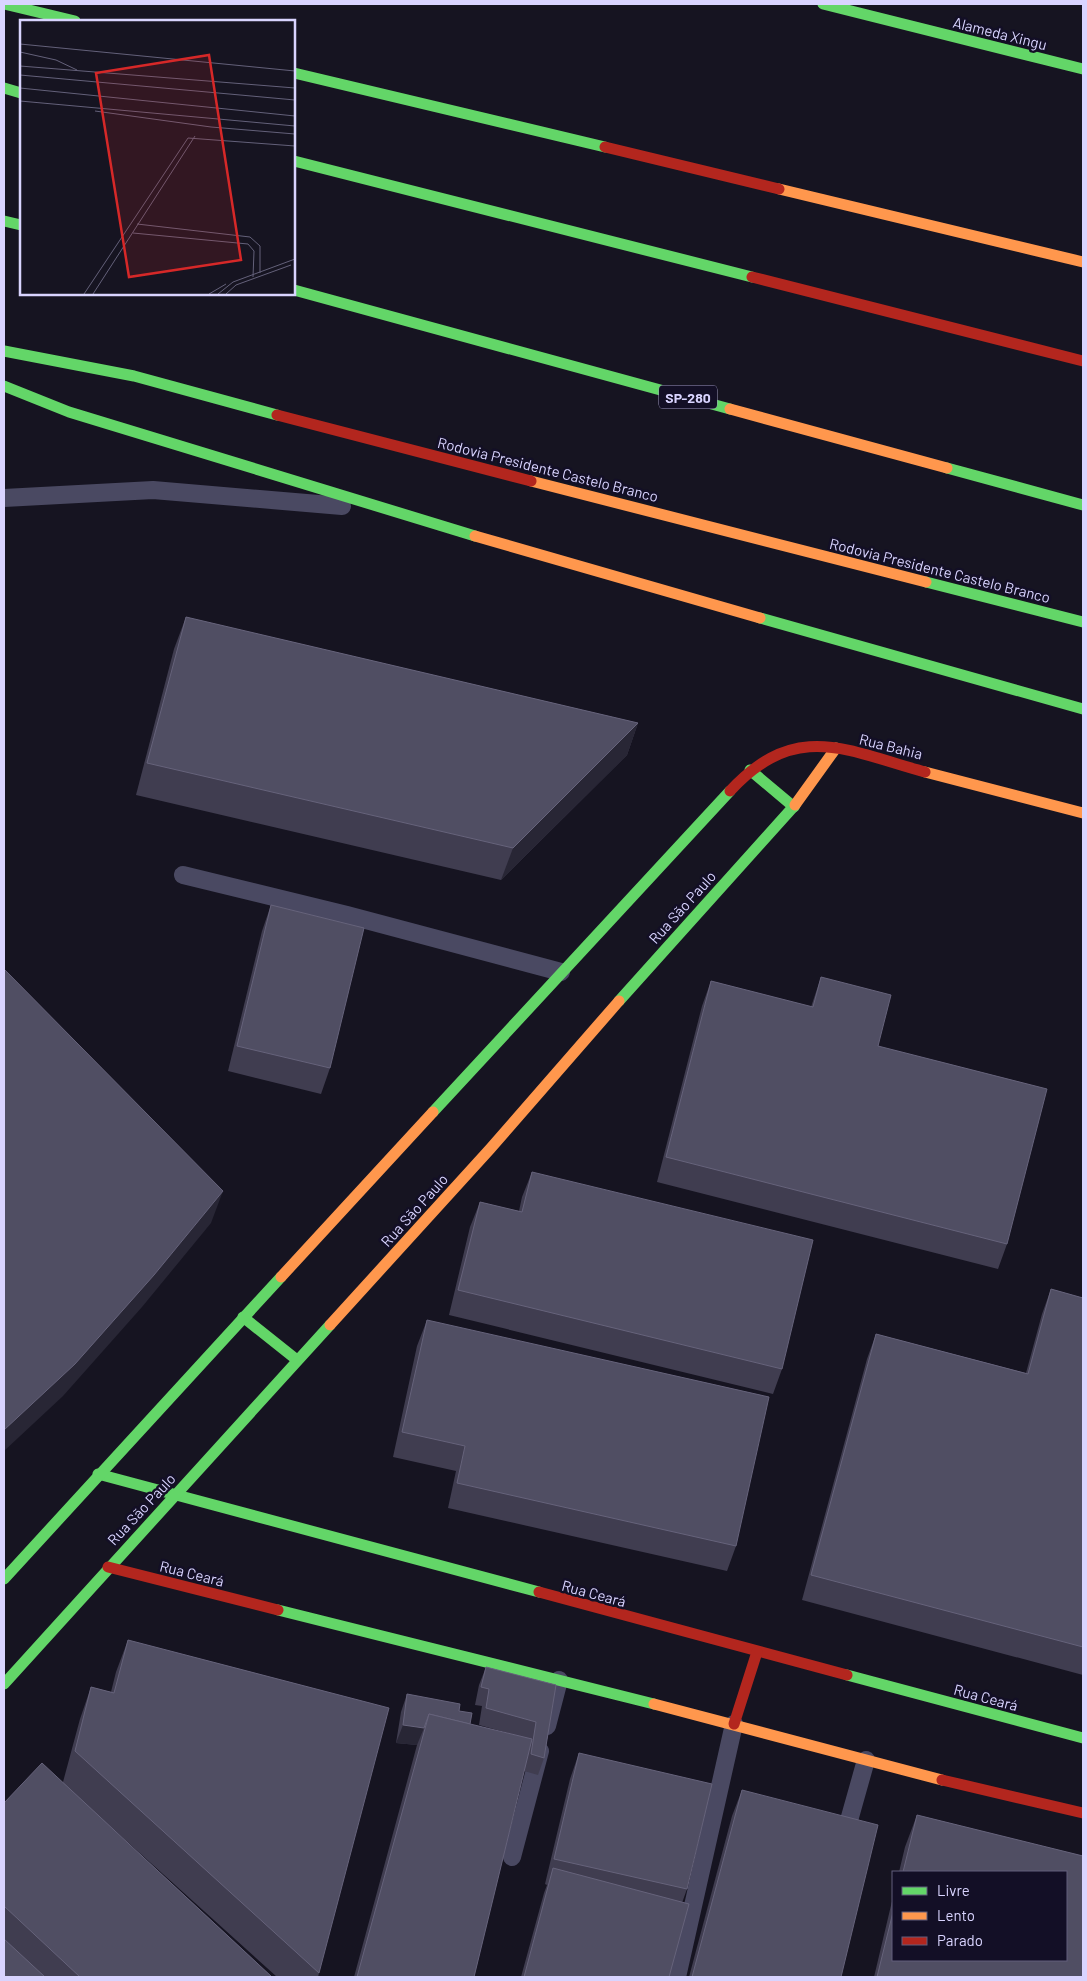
<svg xmlns="http://www.w3.org/2000/svg" width="1087" height="1981" font-family="Barlow,sans-serif">
  <style>
    .lines { fill: none; stroke-linecap: round; stroke-linejoin: round }
    .lane { stroke: #4a4962; stroke-width: 18 }
    .fast { stroke: #63d668; stroke-width: 11 }
    .slow { stroke: #ff974d; stroke-width: 11 }
    .jam { stroke: #b3261e; stroke-width: 11 }
    .wall { fill: #403d50 }
    .shaded-wall { fill: #282635 }
    .building { fill: #504e63; stroke: #66637b }
    .labels { text-anchor: middle; dominant-baseline: central; stroke-width: 5; stroke-linejoin: round; paint-order: stroke }
    .shield { fill: #130f26; stroke: #9e99be; stroke-width: 1 }
    .shield-label { font-size: 14px; font-weight: bold; fill: #d9d4ff }
    .street-label { font-size: 15px; fill: #d9d4ff; stroke: #130f26 }
    .inset-road { fill: none; stroke: #64617a; stroke-width: 1 }
    .view { fill: #d62828; fill-opacity: 0.15; stroke: #d62828; stroke-width: 2.5 }
    .inset-edge { fill: none; stroke: #d9d4ff; stroke-width: 2.5 }
  </style>
  <rect width="100%" height="100%" fill="#161421"/>
  <g class="lines">
    <!-- lane -->
    <g class="lane">
      <path d="M4 498 153 490 342 506"/>
      <path d="M183 875 347 915 561 972"/>
      <path d="M547 1726 559 1680"/>
      <path d="M848 1824 866 1760"/>
      <path d="M512 1857 540 1751"/>
      <path d="M677 1977 734 1724"/>
    </g>
    <!-- fast -->
    <g class="fast">
      <path d="M4 4 75 21"/>
      <path d="M823 4 1083 69"/>
      <path d="M294 73 605 147"/>
      <path d="M4 88 21 93"/>
      <path d="M294 161 752 277"/>
      <path d="M4 221 21 225"/>
      <path d="M294 290 730 409"/>
      <path d="M4 351 134 376 277 415"/>
      <path d="M4 386 69 412 475 536"/>
      <path d="M947 468 1083 505"/>
      <path d="M926 582 1083 622"/>
      <path d="M760 618 1083 709"/>
      <path d="M750 770 794 807"/>
      <path d="M619 1001 795 805"/>
      <path d="M433 1112 730 791"/>
      <path d="M243 1317 297 1360"/>
      <path d="M98 1474 539 1592"/>
      <path d="M4 1579 281 1277"/>
      <path d="M278 1610 654 1704"/>
      <path d="M847 1675 1083 1738"/>
      <path d="M4 1684 330 1325"/>
    </g>
    <!-- slow -->
    <g class="slow">
      <path d="M779 189 1083 262"/>
      <path d="M730 409 947 468"/>
      <path d="M531 481 926 582"/>
      <path d="M475 536 760 618"/>
      <path d="M925 772 1083 813"/>
      <path d="M795 805 836 748"/>
      <path d="M281 1277 433 1112"/>
      <path d="M330 1325 490 1149 619 1001"/>
      <path d="M654 1704 942 1780"/>
    </g>
    <!-- jam -->
    <g class="jam">
      <path d="M605 147 779 189"/>
      <path d="M752 277 1083 361"/>
      <path d="M277 415 531 481"/>
      <path d="M730 791C796 720 845 750 925 772"/>
      <path d="M108 1567 278 1610"/>
      <path d="M539 1592 847 1675"/>
      <path d="M734 1724 757 1652"/>
      <path d="M942 1780 1083 1813"/>
    </g>
  </g>
  <!-- wall -->
  <g class="wall">
    <path d="M186 617 638 723 627 755 501 880 136 795 174 649Z"/>
    <path d="M271 905 330 1068 321 1094 228 1071 262 931Z"/>
    <path d="M821 977 878 1046 1007 1244 998 1269 657 1182 702 1006 711 981 811 1007Z"/>
    <path d="M532 1172 782 1369 773 1394 449 1315 470 1227 480 1202 519 1211 522 1197Z"/>
    <path d="M1051 1289 1083 1298V1675L802 1600 867 1359 876 1334 1026 1373 1042 1314Z"/>
    <path d="M427 1320 736 1546 727 1571 448 1508 456 1471 393 1457 417 1346Z"/>
    <path d="M128 1640 319 1973 318 1977H277L102 1819 272 1977H4V1803L63 1782 80 1719 91 1687 111 1692 116 1672Z"/>
    <path d="M486 1667 556 1685 544 1758 538 1775 524 1771 525 1765 474 1977H354L417 1745 396 1743 401 1712 407 1694 459 1711 470 1724 515 1735 479 1725 482 1706 475 1705 479 1685Z"/>
    <path d="M579 1753 687 1889 682 1903 669 1977H521L544 1893 547 1885 545 1884 570 1779Z"/>
    <path d="M742 1790 841 1977H689L732 1816Z"/>
    <path d="M917 1815 1083 1856V1977H874L893 1897V1960H1066V1872H899L905 1847Z"/>
  </g>
  <!-- shaded-wall -->
  <g class="shaded-wall">
    <path d="M638 723 627 755 501 880 513 848Z"/>
    <path d="M223 1191 211 1223 142 1307 63 1396 4 1451V1430Z"/>
    <path d="M403 1725 424 1728 417 1745 396 1743Z"/>
  </g>
  <!-- building -->
  <g class="building">
    <path d="M186 617 638 723 513 848 147 763Z"/>
    <path d="M271 905 364 928 330 1068 237 1046Z"/>
    <path d="M4 969 223 1191 154 1275 75 1364 4 1430Z"/>
    <path d="M821 977 891 995 878 1046 1047 1089 1007 1244 666 1157 711 981 813 1007Z"/>
    <path d="M532 1172 813 1240 782 1369 458 1290 480 1202 522 1212Z"/>
    <path d="M1051 1289 1083 1298V1647L811 1575 876 1334 1028 1374Z"/>
    <path d="M427 1320 769 1397 736 1546 457 1483 465 1446 402 1432Z"/>
    <path d="M128 1640 389 1708 319 1973 75 1751 91 1687 114 1693Z"/>
    <path d="M486 1667 556 1685 544 1758 531 1754 536 1722 486 1708 489 1689 481 1687Z"/>
    <path d="M407 1694 460 1704 459 1711 472 1713 470 1724 429 1714 424 1728 403 1725Z"/>
    <path d="M429 1714 532 1739 474 1977H357Z"/>
    <path d="M579 1753 712 1784 687 1889 554 1859Z"/>
    <path d="M42 1763 272 1977H80L4 1906V1803Z"/>
    <path d="M742 1790 878 1825 841 1977H692Z"/>
    <path d="M917 1815 1083 1856V1977H877L893 1912V1960H1066V1872H903Z"/>
    <path d="M553 1868 689 1904 669 1977H524Z"/>
    <path d="M4 1939 45 1977H4Z"/>
  </g>
  <g class="labels">
    <!-- shield labels -->
    <rect class="shield" x="659" y="385.5" width="58" height="23" rx="4"/>
    <g class="shield-label">
      <text x="688" y="397">SP-280</text>
    </g>
    <!-- street labels -->
    <g class="street-label">
      <text transform="translate(1000 33) rotate(14)">Alameda Xingu</text>
      <text transform="translate(548 469) rotate(14)">Rodovia Presidente Castelo Branco</text>
      <text transform="translate(940 570) rotate(14)">Rodovia Presidente Castelo Branco</text>
      <text transform="translate(891 746) rotate(14)">Rua Bahia</text>
      <text transform="translate(682 907) rotate(-48)">Rua São Paulo</text>
      <text transform="translate(414 1210) rotate(-48)">Rua São Paulo</text>
      <text transform="translate(141 1509) rotate(-47)">Rua São Paulo</text>
      <text transform="translate(192 1573) rotate(14)">Rua Ceará</text>
      <text transform="translate(594 1593) rotate(15)">Rua Ceará</text>
      <text transform="translate(986 1697) rotate(15)">Rua Ceará</text>
    </g>
  </g>
  <!-- overview -->
  <g transform="translate(20 20)">
    <rect width="275" height="275" fill="#161421"/>
    <path class="inset-road" d="M0 24 275 51M0 32 36 40 57 50M0 46 275 68M0 55 275 80M0 68 275 96M0 81 275 106M75 91 191 107 275 114M117 204 230 217 240 226V253M113 213 228 224 234 231 233 257M64 274 168 118 275 126M73 274 175 116M189 274 206 264M198 274 213 262 275 239M206 274 216 265 271 245"/>
    <path class="view" d="M189 35 221 240 109 257 76 53Z"/>
    <rect width="275" height="275" class="inset-edge"/>
  </g>
  <!-- border -->
  <rect width="1087" height="1981" fill="none" stroke="#d9d4ff" stroke-width="10"/>
  <!-- legend -->
  <rect x="892" y="1871" width="175" height="90" fill="#130f26" stroke="#625e7d"/>
  <rect x="902" y="1887" width="25" height="8" fill="#63d668" stroke="#625e7d"/>
  <text x="937" y="1896" font-size="15" fill="#d9d4ff">Livre</text>
  <rect x="902" y="1912" width="25" height="8" fill="#ff974d" stroke="#625e7d"/>
  <text x="937" y="1921" font-size="15" fill="#d9d4ff">Lento</text>
  <rect x="902" y="1937" width="25" height="8" fill="#b3261e" stroke="#625e7d"/>
  <text x="937" y="1946" font-size="15" fill="#d9d4ff">Parado</text>
</svg>
